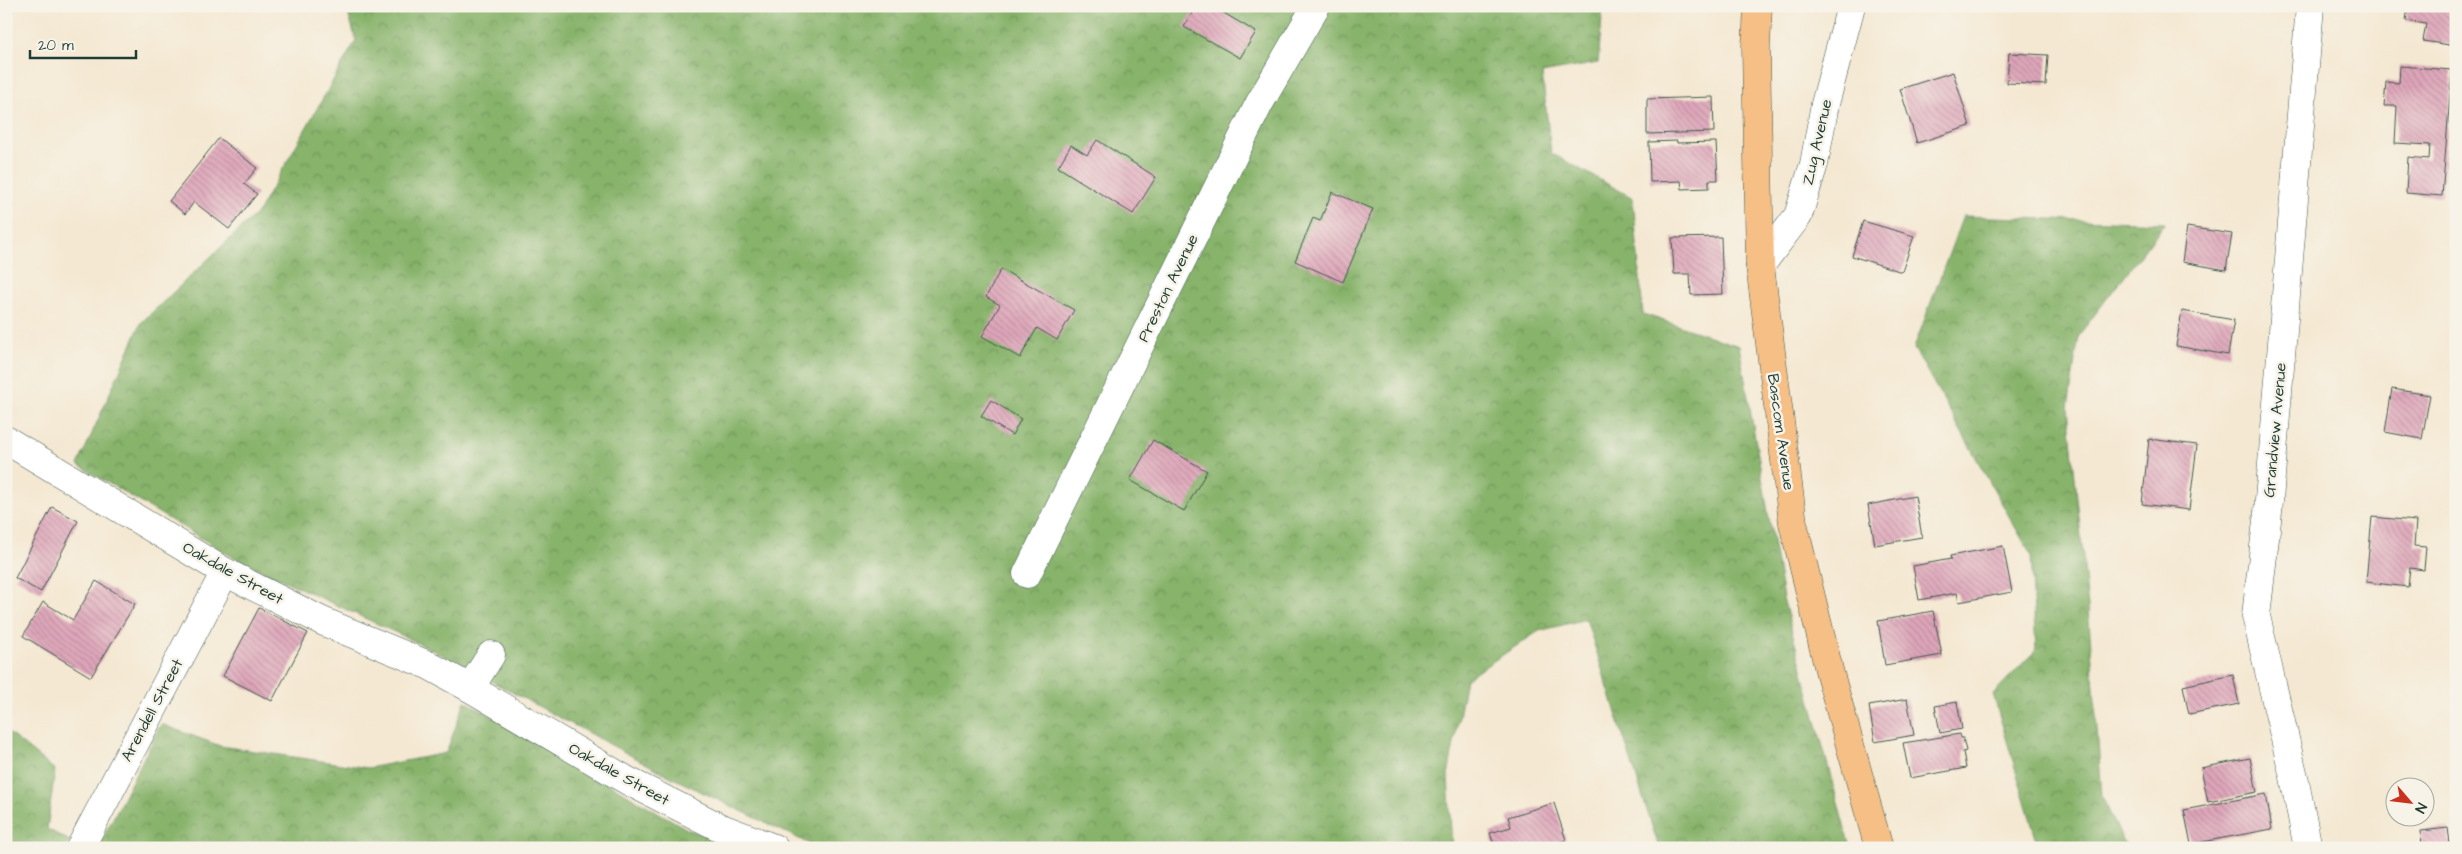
<svg xmlns="http://www.w3.org/2000/svg" width="2462" height="854" font-family="'Architects Daughter',sans-serif">
  <style>
    .forest { fill: url(#forest-crowns); stroke: #537850 }
    .building { fill: url(#building-back-hatch) }
    .lines { fill: none; stroke-linecap: round; stroke-linejoin: round }
    .minor-casing { stroke: #3f574c; stroke-width: 29 }
    .major-casing { stroke: #3f574c; stroke-width: 29 }
    .minor { stroke: #fff; stroke-width: 28 }
    .major { stroke: #f5bf86; stroke-width: 28 }
    .labels { text-anchor: middle; dominant-baseline: central; stroke-width: 5; stroke-linejoin: round; paint-order: stroke }
    .street-label { font-size: 16px; fill: #1f3d34; stroke: #f7f3e8 }
  </style>
  <defs>
    <pattern id="forest-crowns" width="20" height="18" patternUnits="userSpaceOnUse" patternTransform="scale(1.25)"><rect width="20" height="18" fill="#87b36b"/><path d="M2 6a3 3 0 1 1 6 0M12 15a3 3 0 1 1 6 0" fill="none" stroke="#6e9359"/></pattern>
    <pattern id="building-back-hatch" width="6" height="6" patternUnits="userSpaceOnUse" patternTransform="scale(1.25)"><rect width="6" height="6" fill="#dfa6ba"/><path d="M-1 5l2 2M0 0l6 6M5-1l2 2" fill="none" stroke="#b48898"/></pattern>
  </defs>
  <rect width="100%" height="100%" fill="#f7f3e8"/>
  <filter id="ink" filterUnits="userSpaceOnUse"><feTurbulence type="fractalNoise" baseFrequency=".02" numOctaves="2"/><feDisplacementMap in="SourceGraphic" scale="10" xChannelSelector="R" yChannelSelector="G"/><feConvolveMatrix kernelMatrix="1 2 1 2 8 2 1 2 1" color-interpolation-filters="sRGB"/></filter>
  <filter id="wash" filterUnits="userSpaceOnUse"><feTurbulence type="fractalNoise" baseFrequency=".0096" numOctaves="4" result="noise"/><feDisplacementMap in="SourceGraphic" scale="20" xChannelSelector="R" yChannelSelector="G"/><feGaussianBlur stdDeviation="1.12" result="paint"/><feColorMatrix in="noise" values="0 0 0 0 0 0 0 0 0 0 0 0 0 0 0 0 0 1.4 0 .05"/><feComposite in="paint" operator="in"/></filter>
  <g filter="url(#wash)">
    <rect width="100%" height="100%" fill="#f4e8d2"/>
    <!-- forest -->
    <g class="forest">
      <path d="M346 6H1603L1598 63 1542 73 1551 153 1633 198 1643 314 1739 346 1783 598 1850 848H1659L1586 619 1539 631 1466 679 1448 775 1452 848H818L675 779 429 648 233 557 78 465 141 323 259 211 356 40Z"/>
      <path d="M1963 216 2165 223 2079 335 2068 408 2088 607 2102 797 2127 848H2039L1993 694 2036 650 2031 555 1914 348Z"/>
      <path d="M465 701 687 829 736 848H98L161 724 220 746 368 768 446 753Z"/>
      <path d="M6 731 55 770 47 829 70 841 66 848H6Z"/>
    </g>
    <g id="blocks">
      <!-- building -->
      <g class="building">
        <path d="M1196 6H1212L1256 32 1240 58 1184 27Z"/>
        <path d="M2408 6H2456V46L2423 41 2426 24 2406 21Z"/>
        <path d="M2009 53 2048 55 2046 85 2007 83Z"/>
        <path d="M2400 66 2452 70 2442 196 2406 193 2408 157 2429 159 2430 145 2395 143 2397 106H2384L2386 82 2399 83Z"/>
        <path d="M1953 72 1970 126 1917 143 1900 89Z"/>
        <path d="M1713 97 1714 132 1647 134V99Z"/>
        <path d="M219 138 257 168 244 184 257 194 229 229 194 202 185 214 169 201Z"/>
        <path d="M1097 140 1156 177 1133 214 1058 167 1071 145 1087 155Z"/>
        <path d="M1677 141V143L1716 142 1718 180H1709V188L1682 189 1681 181 1650 182 1649 142Z"/>
        <path d="M1332 192 1373 209 1343 282 1295 261 1313 218 1320 221Z"/>
        <path d="M1863 221 1914 236 1902 272 1852 256Z"/>
        <path d="M2187 227 2232 234 2226 270 2182 262Z"/>
        <path d="M1721 237 1723 294 1691 295 1690 274H1674L1672 238Z"/>
        <path d="M1001 269 1074 310 1057 340 1037 328 1020 358 982 336 1000 305 986 297Z"/>
        <path d="M2182 311 2234 320 2228 355 2176 346Z"/>
        <path d="M2392 389 2430 395 2422 439 2385 432Z"/>
        <path d="M991 400 1021 419 1012 435 981 416Z"/>
        <path d="M2149 439 2197 445 2189 510 2142 504Z"/>
        <path d="M1153 440 1207 471 1184 511 1130 480Z"/>
        <path d="M1915 496 1922 537 1875 545 1868 505Z"/>
        <path d="M52 507 78 521 41 592 15 578Z"/>
        <path d="M2372 517 2416 521 2414 546 2426 547 2424 570 2410 568 2408 587 2366 582Z"/>
        <path d="M2003 546 2012 592 1959 602 1957 593 1919 600 1913 566 1951 559 1950 556Z"/>
        <path d="M96 581 135 604 91 677 23 636 43 602 73 620Z"/>
        <path d="M259 608 308 633 272 701 223 676Z"/>
        <path d="M1933 611 1942 655 1885 665 1878 621Z"/>
        <path d="M2233 675 2239 704 2189 714 2183 686Z"/>
        <path d="M1907 699 1914 735 1875 742 1869 706Z"/>
        <path d="M1957 702 1962 729 1940 733 1935 706Z"/>
        <path d="M1960 734 1961 738H1963L1966 751 1963 752 1966 768 1910 778 1903 743Z"/>
        <path d="M2250 758 2257 792 2208 802 2201 768Z"/>
        <path d="M2266 794 2272 829 2191 844 2184 810Z"/>
        <path d="M1554 803 1566 840 1542 848H1495L1490 833 1511 827 1508 817Z"/>
        <path d="M2448 828 2450 844H2456V848H2422L2421 831Z"/>
      </g>
    </g>
  </g>
  <g filter="url(#ink)">
    <use href="#blocks" fill-opacity="0" stroke="#3f574c" stroke-width="1"/>
    <g class="lines">
      <!-- minor casing -->
      <g class="minor-casing">
        <g id="minor">
          <path d="M1760 266 1798 216 1814 164 1825 104 1851 6"/>
          <path d="M6 440 225 572 322 621 428 665 470 688"/>
          <path d="M1027 574 1259 104 1316 6"/>
          <path d="M491 655 470 688 628 781 719 827 774 848"/>
          <path d="M80 848 225 572"/>
          <path d="M2308 848 2294 777 2256 616 2268 512 2310 6"/>
        </g>
      </g>
      <!-- major casing -->
      <g class="major-casing">
        <path id="major" d="M1758 6 1756 47 1760 266 1793 523 1830 674 1879 848"/>
      </g>
      <!-- minor -->
      <use href="#minor" class="minor"/>
      <!-- major -->
      <use href="#major" class="major"/>
    </g>
  </g>
  <g class="labels">
    <!-- street labels -->
    <g class="street-label">
      <text transform="translate(1817 142) rotate(-77)">Zug Avenue</text>
      <text transform="translate(1168 288) rotate(-64)">Preston Avenue</text>
      <text transform="translate(2275 430) rotate(-85)">Grandview Avenue</text>
      <text transform="translate(1781 432) rotate(82)">Bascom Avenue</text>
      <text transform="translate(233 573) rotate(29)">Oakdale Street</text>
      <text transform="translate(152 710) rotate(-62)">Arendell Street</text>
      <text transform="translate(619 774) rotate(29)">Oakdale Street</text>
    </g>
  </g>
  <!-- margin -->
  <rect width="2462" height="854" fill="none" stroke="#f7f3e8" stroke-width="25"/>
  <!-- north arrow -->
  <g transform="translate(2410 802) rotate(118)"><circle r="24" fill="#f7f3e8" stroke="#a1aaa0"/>
  <path d="M0-4L9 19L0 12L-9 19Z" fill="#c8321e"/>
  <text y="-8" font-size="14" font-weight="bold" text-anchor="middle" fill="#1f3d34">N</text>
  </g>
  <!-- scale -->
  <path d="M30 50v8h106v-8" fill="none" stroke="#1f3d34" stroke-width="2.5"/>
  <text x="38" y="50" font-size="15" fill="#1f3d34" stroke="#f7f3e8" stroke-width="4" paint-order="stroke">20 m</text>
</svg>
